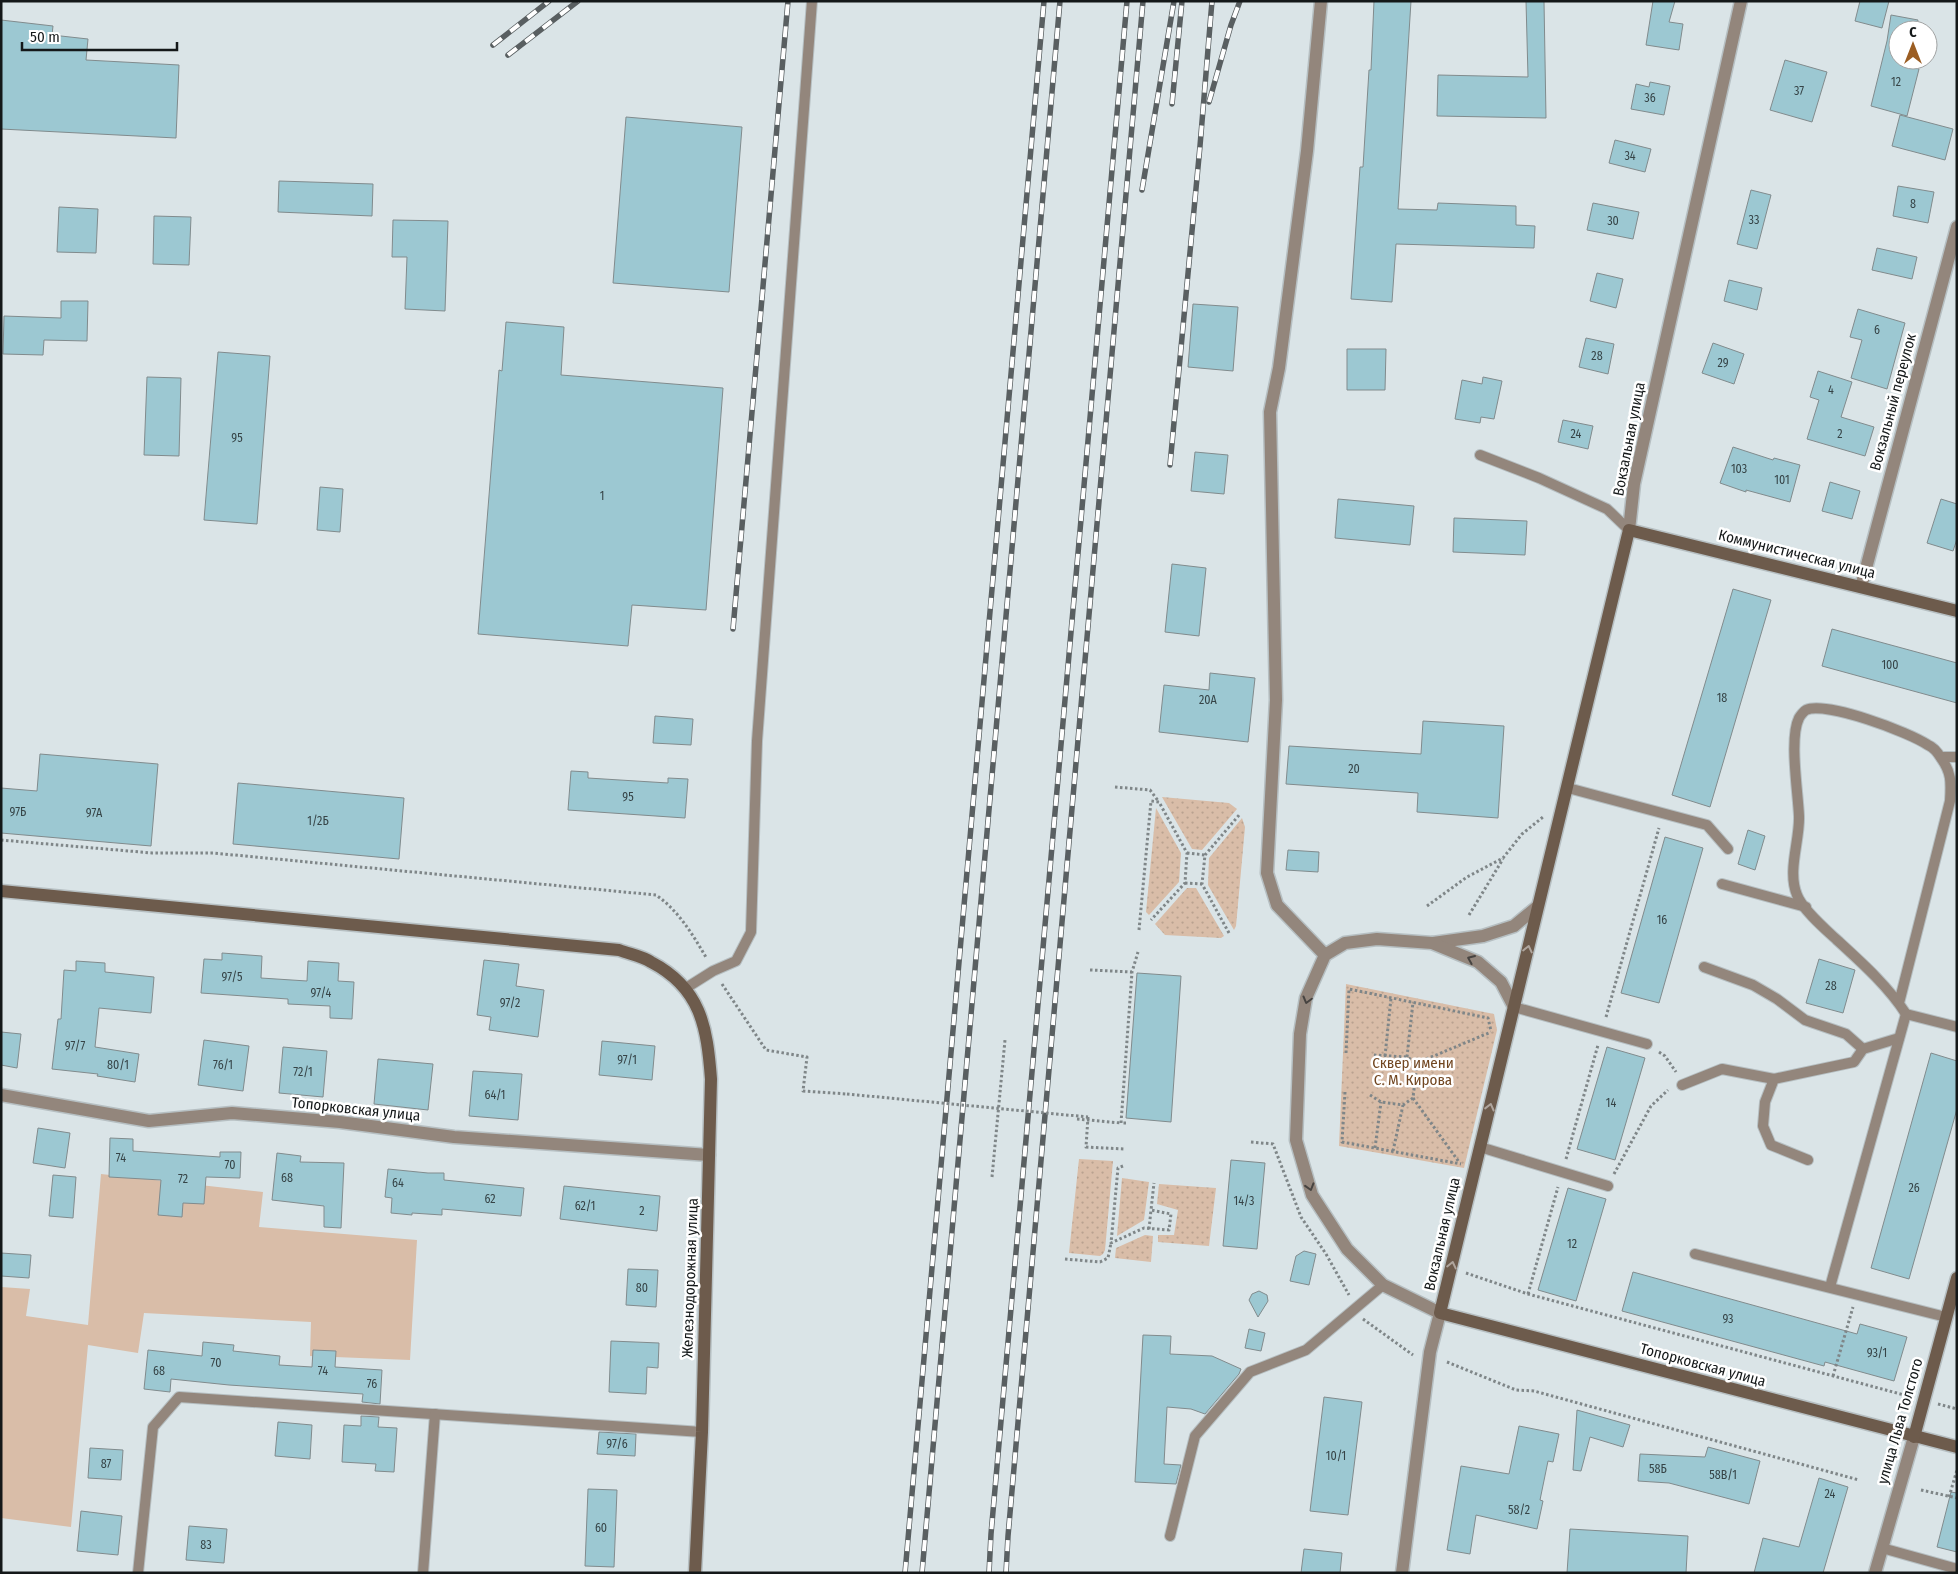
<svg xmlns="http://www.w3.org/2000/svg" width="1958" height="1574" font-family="'Fira Sans Condensed',sans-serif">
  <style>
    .grass { fill: url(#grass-dots) }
    .garden { fill: #d9bda8 }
    .building { fill: #9cc8d2; stroke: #818b8d }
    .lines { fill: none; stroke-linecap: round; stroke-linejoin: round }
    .lane-casing { stroke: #b6bfc2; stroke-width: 12 }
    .street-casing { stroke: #b6bfc2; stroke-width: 15 }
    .secondary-casing { stroke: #b6bfc2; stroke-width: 15 }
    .path { stroke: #7f8688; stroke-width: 3; stroke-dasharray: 2.5 2.5; stroke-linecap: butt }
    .lane { stroke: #93867c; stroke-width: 10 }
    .street { stroke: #93867c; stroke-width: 12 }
    .secondary { stroke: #6d5b4c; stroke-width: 12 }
    .rail-casing { stroke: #595f61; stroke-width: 5.5 }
    .rail { stroke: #fff; stroke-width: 4; stroke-dasharray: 11; stroke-linecap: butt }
    .path-bridge { stroke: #7f8688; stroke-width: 3; stroke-dasharray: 2.5 2.5; stroke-linecap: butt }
    .oneway { stroke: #afa59d }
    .oneway2 { stroke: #474441 }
    .labels { text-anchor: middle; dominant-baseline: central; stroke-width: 5; stroke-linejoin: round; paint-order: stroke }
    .number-label { font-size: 12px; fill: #364447 }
    .street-label { font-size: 15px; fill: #141819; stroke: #fff }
    .park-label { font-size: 15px; fill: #714620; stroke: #fff }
  </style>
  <defs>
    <pattern id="grass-dots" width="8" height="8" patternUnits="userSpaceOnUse" patternTransform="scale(1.25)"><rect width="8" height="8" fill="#d9bda8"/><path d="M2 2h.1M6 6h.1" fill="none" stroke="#b9a290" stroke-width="1.8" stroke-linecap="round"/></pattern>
  </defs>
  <rect width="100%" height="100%" fill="#dae4e7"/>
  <!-- grass -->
  <g class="grass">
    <path d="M1162 797 1229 803 1237 809 1202 850 1192 849Z"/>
    <path d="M1156 808 1181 853 1179 882 1149 915 1146 912Z"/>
    <path d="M1242 818 1245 827 1236 926 1234 930 1208 885 1209 858Z"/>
    <path d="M1187 888H1196L1224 936 1221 938 1165 935 1155 924Z"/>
    <path d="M1346 984 1494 1014 1497 1030 1464 1168 1339 1146Z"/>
    <path d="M1079 1159 1113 1161 1105 1250 1103 1254 1100 1256 1069 1253Z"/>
    <path d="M1122 1178 1149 1182 1144 1220 1117 1236Z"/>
    <path d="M1159 1184 1216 1188 1209 1246 1158 1242V1235H1174L1178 1210 1157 1204Z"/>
    <path d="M1145 1235 1153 1236 1151 1262 1115 1258 1116 1248Z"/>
  </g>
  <!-- garden -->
  <path class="garden" d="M101 1174 263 1192 259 1227 417 1240 410 1360 310 1356 311 1322 144 1313 138 1353 88 1345 71 1527 1 1518V1287L30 1289 26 1316 88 1325Z"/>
  <!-- building -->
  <g class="building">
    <path d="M1374 1H1411L1398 209 1437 210 1438 203 1516 206V225L1535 226 1534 248 1396 244 1392 302 1351 299 1360 167H1363L1369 70H1371Z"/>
    <path d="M1526 1H1544L1546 118 1437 116 1438 75 1528 77Z"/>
    <path d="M1653 1H1675L1669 22 1683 24 1679 50 1646 45Z"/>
    <path d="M1860 1H1889L1882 28 1855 21Z"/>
    <path d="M1891 15 1918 20 1916 30H1898V60H1912L1911 67 1919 69 1907 116 1871 106 1887 41Z"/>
    <path d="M1 20 53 26 52 35 88 39 86 60 179 65 176 138 1 129Z"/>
    <path d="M1785 60 1827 72 1812 122 1770 110Z"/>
    <path d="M1650 82 1670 86 1664 115 1631 109 1636 84 1649 87Z"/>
    <path d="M1900 115 1953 129 1945 160 1892 146Z"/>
    <path d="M626 117 742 127 729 292 613 283Z"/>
    <path d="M1615 140 1651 149 1645 172 1609 163Z"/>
    <path d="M279 181 373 184 372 216 278 212Z"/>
    <path d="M1898 186 1934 192 1928 223 1893 216Z"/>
    <path d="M1751 190 1771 195 1757 249 1737 244Z"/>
    <path d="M1593 203 1639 212 1633 239 1587 230Z"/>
    <path d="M59 207 98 209 96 253 57 252Z"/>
    <path d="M154 216 191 217 189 265 153 264Z"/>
    <path d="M393 220 448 221 445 311 405 309 407 257H392Z"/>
    <path d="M1877 248 1917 257 1912 279 1872 270Z"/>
    <path d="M1597 273 1623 279 1616 308 1590 301Z"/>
    <path d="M1729 280 1762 288 1757 310 1724 301Z"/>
    <path d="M61 301H88L87 341 44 340 43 355 3 354 4 316 61 318Z"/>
    <path d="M1193 304 1238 307 1233 371 1188 367Z"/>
    <path d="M1858 309 1905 323 1887 389 1851 378 1862 340 1850 337Z"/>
    <path d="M506 322 564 327 561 375 723 388 706 610 632 605 628 646 478 634 499 370 502 371Z"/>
    <path d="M1586 338 1614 344 1608 374 1579 367Z"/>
    <path d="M1713 343 1744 354 1734 384 1702 373Z"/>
    <path d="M1347 349H1386L1385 390H1347Z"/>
    <path d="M218 352 270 356 257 524 204 520Z"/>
    <path d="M1818 371 1852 382 1841 417 1874 427 1865 456 1807 439 1819 400 1810 397Z"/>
    <path d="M147 377 181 378 179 456 144 455Z"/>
    <path d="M1483 377 1502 381 1494 419 1481 417 1480 423 1455 419 1462 380 1482 384Z"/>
    <path d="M1563 420 1593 426 1588 449 1558 442Z"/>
    <path d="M1733 447 1773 460 1774 458 1800 465 1790 502 1746 490V492L1720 483Z"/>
    <path d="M1195 452 1228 455 1224 494 1191 491Z"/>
    <path d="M1830 482 1860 491 1852 519 1822 511Z"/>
    <path d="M320 487 343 489 340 532 317 530Z"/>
    <path d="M1338 499 1414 506 1410 545 1335 538Z"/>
    <path d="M1941 499 1957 504V539L1953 551 1927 543Z"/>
    <path d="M1454 518 1527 521 1525 555 1453 552Z"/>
    <path d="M1172 564 1206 568 1199 636 1165 632Z"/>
    <path d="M1733 589 1771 600 1710 807 1672 795Z"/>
    <path d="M1832 629 1957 663V703L1822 666Z"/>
    <path d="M1210 673 1255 678 1248 742 1159 732 1164 685 1209 690Z"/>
    <path d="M655 716 693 719 691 745 653 743Z"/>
    <path d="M1423 721 1504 726 1498 818 1417 812 1418 793 1286 784 1289 746 1421 754Z"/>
    <path d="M40 754 158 764 151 846 1 833V788L37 791Z"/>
    <path d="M571 771 588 772V778L668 783V778L688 779 685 818 568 810Z"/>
    <path d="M238 783 404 798 399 859 233 844Z"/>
    <path d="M1748 830 1765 836 1755 870 1738 864Z"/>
    <path d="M1665 837 1703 848 1659 1003 1621 993Z"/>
    <path d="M1288 850 1319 852 1318 872 1286 870Z"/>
    <path d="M222 953 262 956 261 978 307 981 308 961 339 963 338 981 354 982 352 1019 330 1018V1006L288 1004V999L201 993 204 959 222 960Z"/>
    <path d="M1819 959 1855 970 1843 1013 1806 1003Z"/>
    <path d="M484 960 519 964 516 986 544 990 538 1037 489 1030 491 1017 477 1015Z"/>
    <path d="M76 961 105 963V972L154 977 151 1013 99 1008 95 1047 139 1054 135 1082 97 1076 98 1074 52 1069 58 1019H61L64 970 76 971Z"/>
    <path d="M1137 973 1181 976 1171 1122 1126 1118Z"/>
    <path d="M1 1032 21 1034 17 1068 1 1065Z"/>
    <path d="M204 1040 249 1046 243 1091 198 1085Z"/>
    <path d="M602 1041 655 1046 652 1080 599 1075Z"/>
    <path d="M283 1047 327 1051 323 1097 279 1093Z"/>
    <path d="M1607 1047 1645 1058 1615 1160 1577 1149Z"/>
    <path d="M1931 1053 1957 1061V1109L1909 1279 1871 1268Z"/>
    <path d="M378 1059 433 1064 428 1110 374 1104Z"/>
    <path d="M473 1071 522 1074 518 1120 469 1116Z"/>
    <path d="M38 1128 70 1133 65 1168 33 1163Z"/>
    <path d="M110 1138 133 1139V1151L220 1157V1152H241L240 1178 206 1177 204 1204 183 1203 182 1217 158 1215 161 1180 109 1177Z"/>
    <path d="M277 1153 301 1156 300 1162 344 1163 341 1228 324 1227V1206L272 1200Z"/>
    <path d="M1231 1160 1265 1163 1257 1249 1223 1246Z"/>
    <path d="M388 1169 428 1173H444V1180L524 1188 521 1216 442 1209V1215L412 1213V1215L391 1213 392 1198 385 1197Z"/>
    <path d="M53 1175 76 1177 73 1218 49 1216Z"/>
    <path d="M564 1186 660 1196 657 1231 560 1219Z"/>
    <path d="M1568 1188 1606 1199 1576 1301 1538 1290Z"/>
    <path d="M1304 1251 1316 1254 1309 1285 1290 1281 1296 1256Z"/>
    <path d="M1 1253 31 1255 29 1278 1 1276Z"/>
    <path d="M628 1269 658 1270 656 1307 626 1305Z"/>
    <path d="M1633 1272 1857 1334 1860 1324 1907 1337 1894 1381 1825 1362 1824 1366 1622 1311Z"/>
    <path d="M1259 1291 1267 1295 1268 1301 1258 1317 1249 1300 1252 1294Z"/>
    <path d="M1249 1329 1265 1333 1261 1351 1245 1348Z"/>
    <path d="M1143 1335 1171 1336 1170 1354 1212 1356 1241 1369 1239 1374 1205 1414 1191 1409 1167 1407 1164 1464 1181 1465 1176 1484 1135 1482Z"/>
    <path d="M611 1341 659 1343 658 1368 647 1367 646 1394 609 1392Z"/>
    <path d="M203 1342 234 1345 233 1351 280 1356 279 1365 312 1367 313 1350 336 1351 335 1367 382 1370 380 1404 362 1402 363 1394 229 1385 171 1379 170 1392 144 1389 148 1350 202 1356Z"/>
    <path d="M1324 1397 1362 1402 1348 1515 1310 1511Z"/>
    <path d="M1577 1410 1630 1425 1623 1447 1590 1437 1581 1471 1573 1470Z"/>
    <path d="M361 1416 379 1417 378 1427 397 1428 394 1472 375 1471 376 1464 342 1462 344 1425 361 1426Z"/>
    <path d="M278 1422 312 1425 310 1459 275 1456Z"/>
    <path d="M1519 1426 1559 1434 1553 1462 1548 1461 1540 1500 1543 1501 1537 1529 1476 1515 1470 1554 1447 1550 1461 1466 1509 1474Z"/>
    <path d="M599 1432 636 1434 635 1456 597 1454Z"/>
    <path d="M1708 1447 1760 1461 1749 1504 1669 1483 1638 1481 1640 1454 1705 1457Z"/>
    <path d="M90 1448 123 1450 121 1480 88 1478Z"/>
    <path d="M1819 1478 1848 1487 1823 1573H1754L1763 1538 1799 1547Z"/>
    <path d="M588 1489 617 1490 614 1567 585 1566Z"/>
    <path d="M1951 1492 1957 1493V1552L1937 1547Z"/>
    <path d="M81 1511 122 1516 118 1555 77 1551Z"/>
    <path d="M189 1526 227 1529 224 1563 186 1560Z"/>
    <path d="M1570 1529 1688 1536 1686 1573H1567Z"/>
    <path d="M1304 1549 1342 1553 1340 1573H1301Z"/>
  </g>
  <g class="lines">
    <!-- lane casing -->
    <g class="lane-casing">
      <g id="lane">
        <path d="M1480 455 1539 478 1607 509 1629 530"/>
        <path d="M1941 757H1957"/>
        <path d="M1568 788 1707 825 1728 849"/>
        <path d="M1722 884 1806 907"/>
        <path d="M1704 967 1753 985 1777 999 1805 1020 1846 1034 1863 1049"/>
        <path d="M686 988 713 971 736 961 751 932 757 741 812 1"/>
        <path d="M1899 1003 1950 801C1951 783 1952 773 1941 758 1938 753 1933 747 1928 745 1909 732 1826 701 1806 710 1804 711 1800 716 1799 718 1789 738 1798 792 1799 816 1800 840 1787 871 1797 895 1802 909 1825 929 1837 940 1861 962 1888 986 1906 1014L1957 1027"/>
        <path d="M1514 1007 1647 1044"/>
        <path d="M1682 1085 1722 1069 1774 1079"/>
        <path d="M1480 1147 1608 1186"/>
        <path d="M1808 1160 1771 1145 1763 1126 1765 1102 1774 1079 1854 1062 1863 1049 1899 1038"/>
        <path d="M1695 1254 1946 1317"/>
        <path d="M1830 1287 1906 1014"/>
        <path d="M1170 1536 1195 1436 1250 1372 1306 1350 1383 1285"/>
        <path d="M1882 1548 1957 1569"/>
        <path d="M138 1573 153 1427 179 1397 702 1432"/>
        <path d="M423 1573 435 1414"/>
      </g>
    </g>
    <!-- street casing -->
    <g class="street-casing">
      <g id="street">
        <path d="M1321 1 1307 151 1279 368 1270 412 1276 700 1267 873 1277 905 1325 955"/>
        <path d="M1629 530 1634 484 1741 1"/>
        <path d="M1861 587 1957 227"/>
        <path d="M1433 943 1483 936 1514 926 1537 907"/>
        <path d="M1 1095 149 1121 232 1113 340 1122 454 1137 709 1155"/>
        <path d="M1402 1573 1430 1352 1440 1313 1383 1285 1347 1249 1312 1195 1296 1140 1300 1034 1306 998 1325 955 1345 943 1377 939 1432 943 1478 962 1501 982 1514 1007"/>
        <path d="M1875 1573 1914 1437"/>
      </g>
    </g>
    <!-- secondary casing -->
    <g class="secondary-casing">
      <g id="secondary">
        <path d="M1957 611 1629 530 1440 1313 1957 1447"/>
        <path d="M1 891 619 950C629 954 642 956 651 962 701 988 707 1027 711 1079L702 1432 695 1573"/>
        <path d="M1914 1437 1957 1278"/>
      </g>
    </g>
    <!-- path -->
    <g class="path">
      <path d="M1115 787 1150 790 1159 802"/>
      <path d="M1 840 152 853H213L656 895C679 911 693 935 707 959"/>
      <path d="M1187 853 1205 855"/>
      <path d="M1185 883 1202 884"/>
      <path d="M1427 906 1467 877 1503 858 1522 834 1543 817"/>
      <path d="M1469 915 1503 859"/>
      <path d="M1139 930 1151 801 1159 802 1187 853 1185 883 1151 920"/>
      <path d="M1229 933 1202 884 1205 855 1240 814"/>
      <path d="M1090 970 1132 972"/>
      <path d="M722 984 766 1050 807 1057 803 1091 847 1094"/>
      <path d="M1606 1017 1659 828"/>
      <path d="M1659 1052 1665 1056 1676 1072"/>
      <path d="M1346 1053 1349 989 1488 1018 1491 1031"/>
      <path d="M1385 1056 1391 998"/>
      <path d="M1407 1057 1413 1002"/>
      <path d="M1417 1063 1491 1032"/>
      <path d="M1345 1092 1342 1142 1461 1164"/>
      <path d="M1370 1095 1381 1102 1403 1105 1413 1098 1417 1063 1407 1057 1373 1055"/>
      <path d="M1413 1098 1459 1162"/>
      <path d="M1088 1117 1086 1147 1124 1149"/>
      <path d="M1077 1119 1121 1123"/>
      <path d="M1126 1123H1121L1132 972 1138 952"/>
      <path d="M1251 1142 1273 1144 1301 1217 1326 1254 1349 1295"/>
      <path d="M1375 1148 1381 1102"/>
      <path d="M1393 1151 1403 1105"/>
      <path d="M1566 1159 1598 1045"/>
      <path d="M1123 1166 1118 1168 1111 1243 1144 1228 1169 1230 1171 1214 1151 1210 1154 1183"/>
      <path d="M1614 1174 1651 1106 1668 1090"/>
      <path d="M992 1177 1005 1040"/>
      <path d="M1149 1229 1151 1210"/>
      <path d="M1065 1259 1100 1262 1108 1258 1111 1243"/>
      <path d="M1466 1273 1528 1294 1908 1396"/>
      <path d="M1528 1294 1558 1187"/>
      <path d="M1363 1319 1413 1355"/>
      <path d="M1447 1362 1516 1390 1534 1391 1859 1480"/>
      <path d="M1833 1376 1853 1307"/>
      <path d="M1938 1404 1957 1409"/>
      <path d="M1921 1490 1957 1498"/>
      <path d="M1949 1497 1957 1470"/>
    </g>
    <!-- lane -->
    <use href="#lane" class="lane"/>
    <!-- street -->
    <use href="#street" class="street"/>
    <!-- secondary -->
    <use href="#secondary" class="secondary"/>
    <!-- rail casing -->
    <g class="rail-casing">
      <g id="rail">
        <path d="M493 45 549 1"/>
        <path d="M508 55 578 1"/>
        <path d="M1209 102 1231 25 1240 1"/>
        <path d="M1172 104 1182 1"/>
        <path d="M1142 190 1174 1"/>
        <path d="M1170 465 1200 146 1212 1"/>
        <path d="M733 629 788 1"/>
        <path d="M905 1573 1044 1"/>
        <path d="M922 1573 1060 1"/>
        <path d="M989 1573 991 1534 1127 1"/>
        <path d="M1006 1573 1008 1536 1143 1"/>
      </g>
    </g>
    <!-- rail -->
    <use href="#rail" class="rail"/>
    <!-- path-bridge -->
    <path class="path-bridge" d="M847 1094 1088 1117"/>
  </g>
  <!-- one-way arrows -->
  <defs><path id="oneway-chevron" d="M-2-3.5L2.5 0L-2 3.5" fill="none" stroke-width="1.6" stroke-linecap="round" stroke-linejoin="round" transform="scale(1.25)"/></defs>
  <g class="oneway">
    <use href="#oneway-chevron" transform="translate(1528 949) rotate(-77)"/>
    <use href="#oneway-chevron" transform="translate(1490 1107) rotate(-76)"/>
    <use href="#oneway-chevron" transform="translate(1452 1265) rotate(-77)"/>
  </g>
  <g class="oneway2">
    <use href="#oneway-chevron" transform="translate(1471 959) rotate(-157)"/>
    <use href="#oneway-chevron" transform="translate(1307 1000) rotate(105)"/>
    <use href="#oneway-chevron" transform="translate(1310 1187) rotate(73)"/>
  </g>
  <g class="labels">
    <!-- number labels -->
    <g class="number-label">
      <text x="1896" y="82">12</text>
      <text x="1799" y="91">37</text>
      <text x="1650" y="98">36</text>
      <text x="1630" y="156">34</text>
      <text x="1913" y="204">8</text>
      <text x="1754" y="220">33</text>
      <text x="1613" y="221">30</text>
      <text x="1877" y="330">6</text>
      <text x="1597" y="356">28</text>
      <text x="1723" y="363">29</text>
      <text x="1831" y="390">4</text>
      <text x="1576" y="434">24</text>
      <text x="1840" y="434">2</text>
      <text x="237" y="438">95</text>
      <text x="1739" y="469">103</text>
      <text x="1782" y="480">101</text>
      <text x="602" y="496">1</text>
      <text x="1890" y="665">100</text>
      <text x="1722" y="698">18</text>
      <text x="1208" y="700">20А</text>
      <text x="1354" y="769">20</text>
      <text x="628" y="797">95</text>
      <text x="18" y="812">97Б</text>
      <text x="94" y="813">97А</text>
      <text x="318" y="821">1/2Б</text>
      <text x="1662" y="920">16</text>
      <text x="232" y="977">97/5</text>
      <text x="1831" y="986">28</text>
      <text x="321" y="993">97/4</text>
      <text x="510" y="1003">97/2</text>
      <text x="75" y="1046">97/7</text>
      <text x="627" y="1060">97/1</text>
      <text x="118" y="1065">80/1</text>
      <text x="223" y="1065">76/1</text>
      <text x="303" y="1072">72/1</text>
      <text x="495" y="1095">64/1</text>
      <text x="1611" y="1103">14</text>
      <text x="121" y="1158">74</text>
      <text x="230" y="1165">70</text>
      <text x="287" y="1178">68</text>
      <text x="183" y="1179">72</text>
      <text x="398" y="1183">64</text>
      <text x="1914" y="1188">26</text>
      <text x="490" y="1199">62</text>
      <text x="1244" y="1201">14/3</text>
      <text x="585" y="1206">62/1</text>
      <text x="642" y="1211">2</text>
      <text x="1572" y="1244">12</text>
      <text x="642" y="1288">80</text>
      <text x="1728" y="1319">93</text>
      <text x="1877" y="1353">93/1</text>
      <text x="216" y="1363">70</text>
      <text x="159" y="1371">68</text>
      <text x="323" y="1371">74</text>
      <text x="372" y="1384">76</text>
      <text x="617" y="1444">97/6</text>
      <text x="1336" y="1456">10/1</text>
      <text x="106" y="1464">87</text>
      <text x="1658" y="1469">58Б</text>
      <text x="1723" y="1475">58В/1</text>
      <text x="1830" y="1494">24</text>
      <text x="1519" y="1510">58/2</text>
      <text x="601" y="1528">60</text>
      <text x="206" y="1545">83</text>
    </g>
    <!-- street labels -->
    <g class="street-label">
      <text transform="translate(1893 402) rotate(-75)">Вокзальный переулок</text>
      <text transform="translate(1629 439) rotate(-79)">Вокзальная улица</text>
      <text transform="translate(1797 554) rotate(14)">Коммунистическая улица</text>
      <text transform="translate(356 1109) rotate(6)">Топорковская улица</text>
      <text transform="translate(1442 1234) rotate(-77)">Вокзальная улица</text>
      <text transform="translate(690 1278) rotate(-88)">Железнодорожная улица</text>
      <text transform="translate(1703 1365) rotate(15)">Топорковская улица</text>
      <text transform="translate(1900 1421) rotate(-74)">улица Льва Толстого</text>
    </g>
    <!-- park labels -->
    <g class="park-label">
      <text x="1413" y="1063">Сквер имени<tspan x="1413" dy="17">С. М. Кирова</tspan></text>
    </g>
  </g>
  <!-- border -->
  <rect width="1958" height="1574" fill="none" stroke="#141819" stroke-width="5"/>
  <!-- north arrow -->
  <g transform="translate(1913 45)"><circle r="24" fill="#ffffff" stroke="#a1a3a3"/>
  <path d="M0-4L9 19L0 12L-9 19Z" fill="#9b5d22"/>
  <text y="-8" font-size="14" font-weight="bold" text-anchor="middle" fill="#141819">С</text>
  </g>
  <!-- scale -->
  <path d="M22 42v8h155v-8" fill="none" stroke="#141819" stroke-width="2.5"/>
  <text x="30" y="42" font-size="15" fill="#141819" stroke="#ffffff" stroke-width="4" paint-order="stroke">50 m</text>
</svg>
